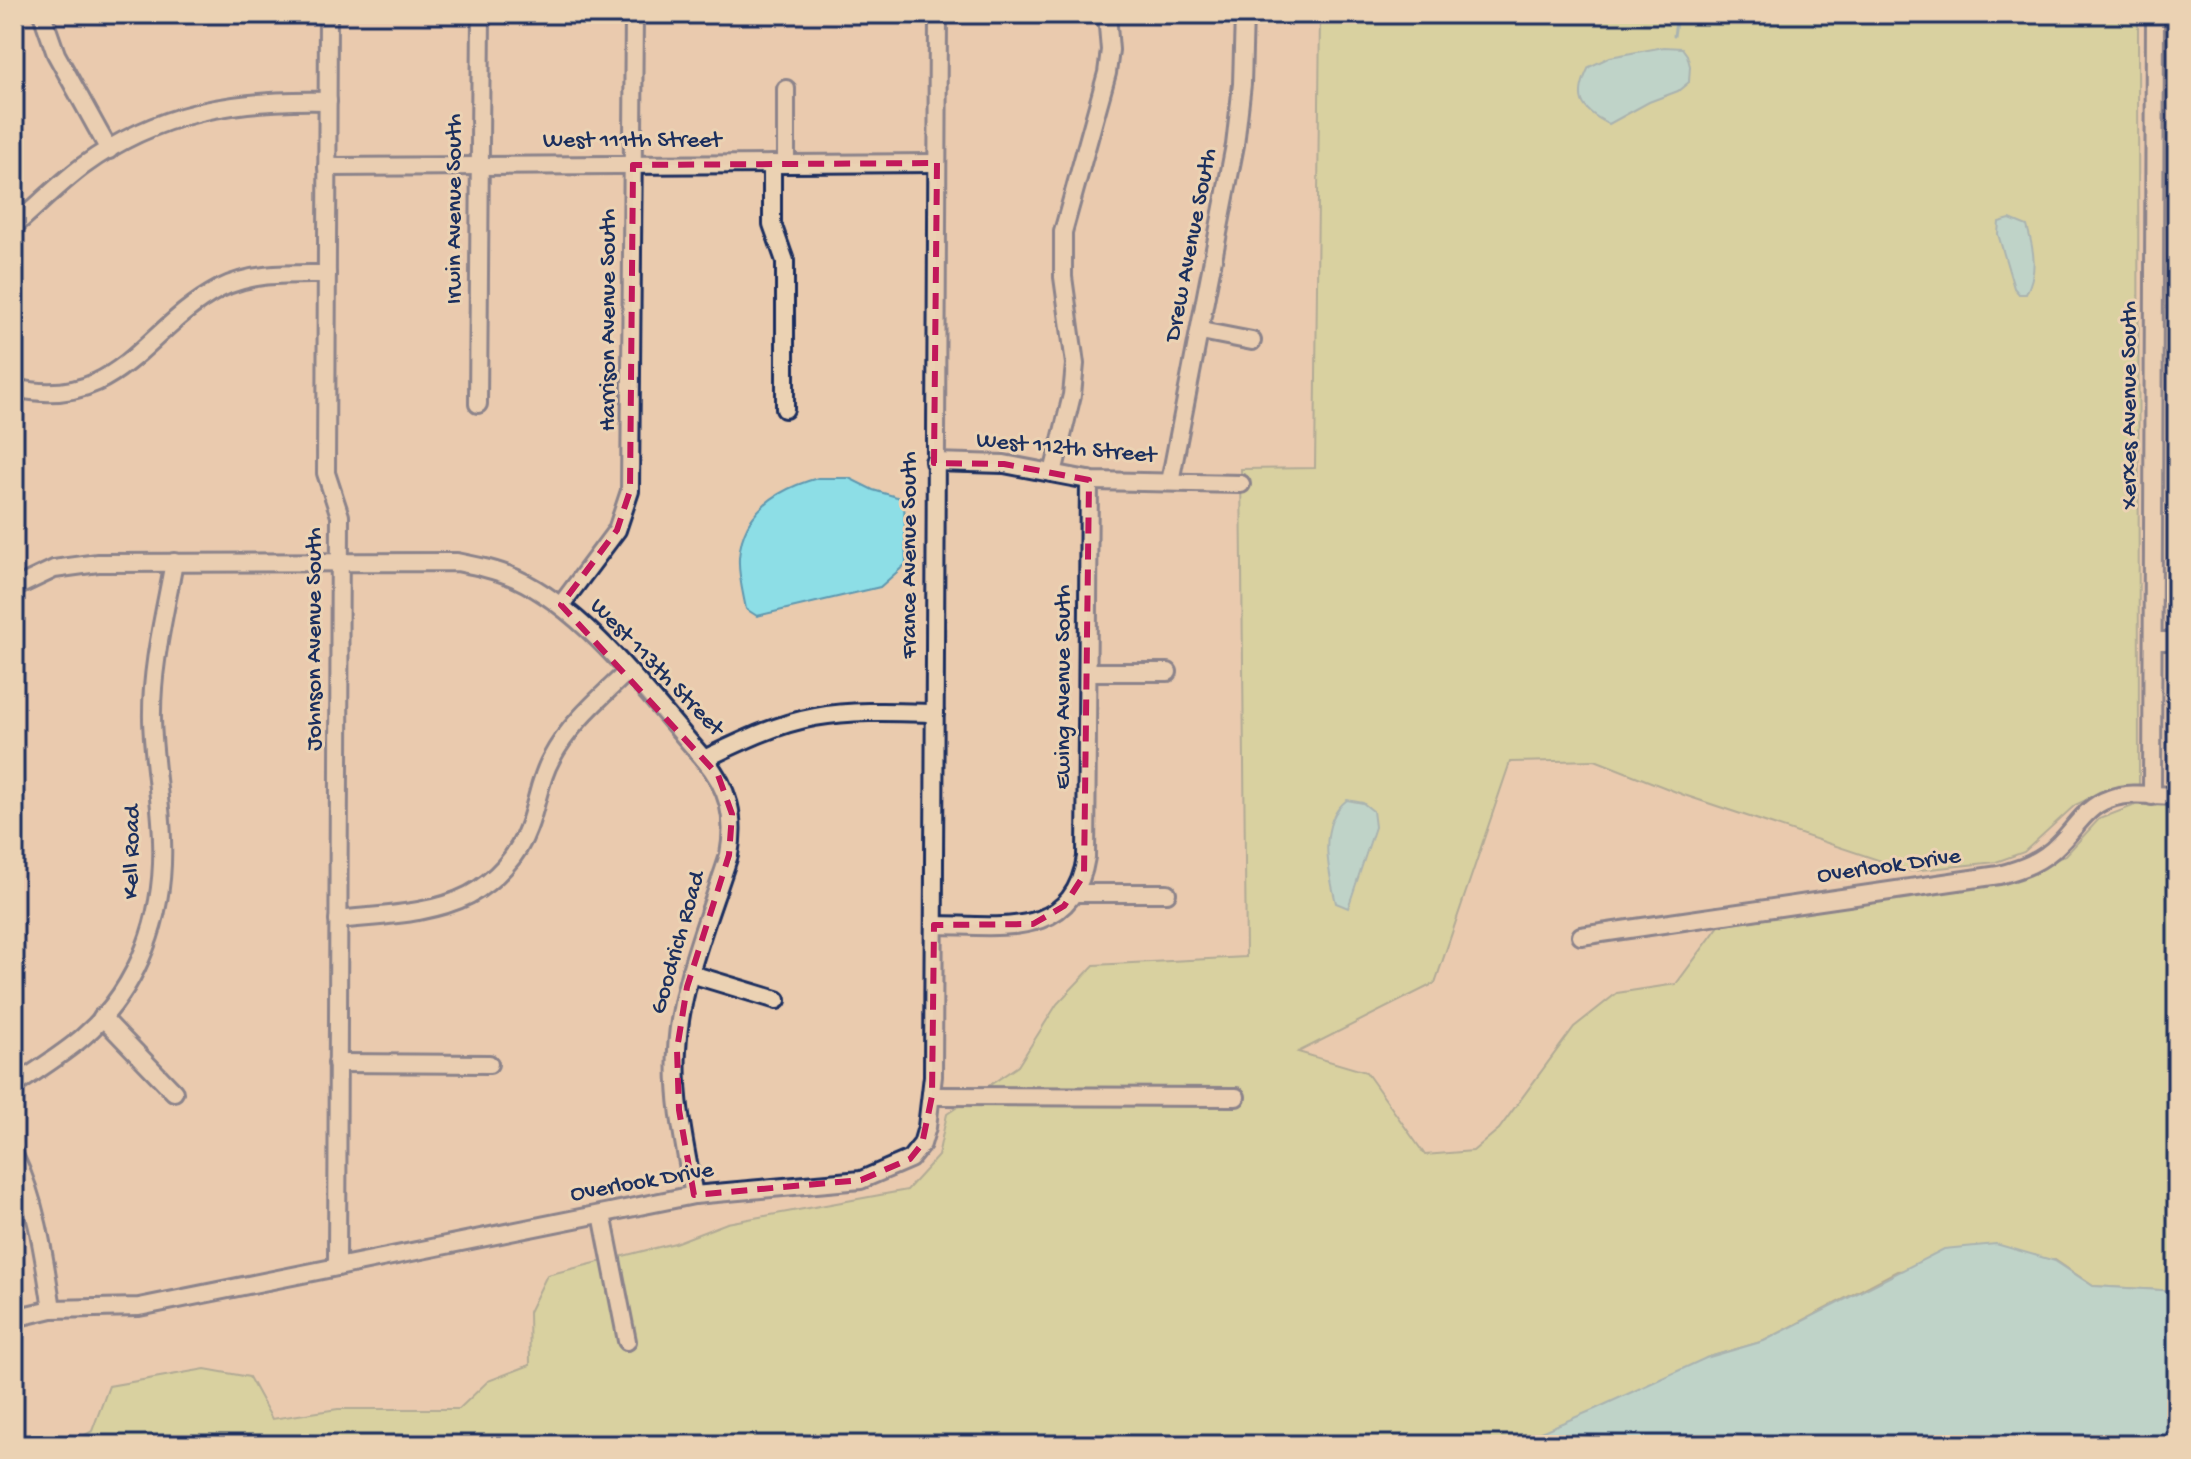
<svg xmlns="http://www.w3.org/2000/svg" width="2191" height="1459" font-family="'Gochi Hand',sans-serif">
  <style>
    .green { fill: #c5d98e; stroke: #708476; stroke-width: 2 }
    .water { fill: #8ddee6; stroke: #5f98b0; stroke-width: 2 }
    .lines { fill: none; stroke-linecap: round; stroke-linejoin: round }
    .stream { stroke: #5f98b0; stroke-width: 3 }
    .minor-casing { stroke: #1b2f5e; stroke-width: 22 }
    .minor { stroke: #ebd2b3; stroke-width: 16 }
    .marked { fill: none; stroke: #c2185b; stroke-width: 6; stroke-dasharray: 16 10; stroke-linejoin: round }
    .labels { text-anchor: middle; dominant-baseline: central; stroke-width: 6; stroke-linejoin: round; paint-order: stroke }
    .street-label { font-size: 24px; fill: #1b2f5e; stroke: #ebd2b3 }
  </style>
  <rect width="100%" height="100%" fill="#eacbae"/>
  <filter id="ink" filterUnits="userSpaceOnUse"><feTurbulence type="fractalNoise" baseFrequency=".0125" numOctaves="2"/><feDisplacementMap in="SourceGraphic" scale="16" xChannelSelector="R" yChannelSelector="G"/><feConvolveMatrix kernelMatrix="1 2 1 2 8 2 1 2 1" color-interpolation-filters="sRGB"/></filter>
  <g filter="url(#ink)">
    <!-- green -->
    <path class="green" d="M1320 14H2138L2139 785 2112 788 2075 805 2024 852 1996 862 1911 871 1684 795 1595 760 1510 762 1435 983 1298 1052 1366 1072 1425 1155 1473 1151 1499 1129 1574 1027 1617 993 1676 984 1719 926 2013 880 2066 855 2099 819 2138 804 2177 805V1291L2093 1286 2055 1260 1897 1271 1764 1341 1706 1358 1621 1445H67L92 1431 109 1386 205 1369 249 1377 272 1419 338 1409H459L488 1381 530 1365 529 1312 547 1275 675 1243 727 1223 907 1190 938 1156 947 1114 1018 1066 1057 1004 1094 965 1246 957 1241 469 1315 468Z"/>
    <!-- water -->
    <g class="water">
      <path d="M1664 47 1682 48 1687 55 1690 66 1689 82 1678 91 1649 102 1609 124C1579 109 1574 97 1589 67L1610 57Z"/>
      <path d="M2010 219 2027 226C2034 250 2038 271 2026 294H2019L2014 288 1998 234 1999 222Z"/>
      <path d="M818 478H849L873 490 904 499 906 564 880 587 757 616 746 609C743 593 738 575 739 558 742 512 777 489 818 478Z"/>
      <path d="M1347 800 1363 803 1373 811 1375 827 1348 908 1336 903C1328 870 1317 823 1347 800Z"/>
      <path d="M1996 1244 2055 1261 2093 1286 2177 1291V1445H1510L1595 1409 1706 1358 1764 1341 1944 1249Z"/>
    </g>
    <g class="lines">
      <!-- stream -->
      <path class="stream" d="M1674 36 1677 14"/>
      <!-- minor casing -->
      <g class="minor-casing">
        <g id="minor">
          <path d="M42 14 56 54 109 150"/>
          <path d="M328 14 326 473 340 516 337 1267"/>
          <path d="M786 89V164"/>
          <path d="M772 164V224L785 261V409"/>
          <path d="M327 167 937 163"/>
          <path d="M14 226C37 206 59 184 83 166 158 111 238 99 328 101"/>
          <path d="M1201 331 1252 341"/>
          <path d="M14 388C119 412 143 329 219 289 252 272 290 274 327 274"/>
          <path d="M478 404 481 14"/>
          <path d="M934 462 1004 464 1093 481 1241 484"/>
          <path d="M1053 473 1072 395 1075 364 1063 277V232L1107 73 1110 50 1107 14"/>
          <path d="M1170 482 1235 145 1242 84 1244 14"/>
          <path d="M14 588 54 569 98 563 457 562C477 566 497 570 515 578 588 611 652 700 704 759 740 742 776 724 815 717 855 710 895 712 935 713"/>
          <path d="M561 605 617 530 630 491 634 14"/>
          <path d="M2153 641H2177"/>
          <path d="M1088 672H1168"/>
          <path d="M2152 796 2155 14"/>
          <path d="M1075 893H1167"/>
          <path d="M338 920C380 915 430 915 469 895 495 881 518 856 528 828 537 805 539 780 551 759 569 724 599 699 627 672"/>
          <path d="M934 925C998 925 1073 941 1086 857L1089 480"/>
          <path d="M1581 936 1999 875C2022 869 2042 862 2059 844 2076 828 2085 807 2109 799 2130 791 2155 796 2177 796"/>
          <path d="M691 974 777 1000"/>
          <path d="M102 1017 174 1092"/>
          <path d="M337 1063 489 1064"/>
          <path d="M14 1086C37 1070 62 1055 83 1037 140 988 165 913 162 840 161 799 153 759 152 719 151 666 165 613 174 562"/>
          <path d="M932 1096 1236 1097"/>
          <path d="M14 1155C37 1203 44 1257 52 1309"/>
          <path d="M694 1195C685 1147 674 1099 677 1050 680 984 709 918 729 855 736 818 729 788 704 759"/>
          <path d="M602 1214 627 1341"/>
          <path d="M14 1318 52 1309 139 1307 694 1195 861 1180 910 1159 922 1144 927 1127 933 1076 938 14"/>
        </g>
      </g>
      <!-- minor -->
      <use href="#minor" class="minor"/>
    </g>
  </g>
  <!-- marked area -->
  <path d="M0 0H2191V1459H0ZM937 163 934 463 1004 464 1089 480 1084 875 1064 906 1033 924 934 925 932 1096 922 1144 910 1159 861 1180 694 1195 679 1110 677 1049 687 987 729 855 732 814 718 775 561 605 617 530 630 491 633 165Z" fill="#eacbae" fill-opacity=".55" fill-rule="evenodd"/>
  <path class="marked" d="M937 163 934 463 1004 464 1089 480 1084 875 1064 906 1033 924 934 925 932 1096 922 1144 910 1159 861 1180 694 1195 679 1110 677 1049 687 987 729 855 732 814 718 775 561 605 617 530 630 491 633 165Z"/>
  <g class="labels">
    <!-- street labels -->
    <g class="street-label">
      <text x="632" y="141">West 111th Street</text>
      <text transform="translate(455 209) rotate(-90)">Irwin Avenue South</text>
      <text transform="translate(1192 245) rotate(-79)">Drew Avenue South</text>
      <text transform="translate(609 320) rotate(-90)">Harrison Avenue South</text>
      <text transform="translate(2130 405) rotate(-90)">Xerxes Avenue South</text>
      <text transform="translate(1066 449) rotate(5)">West 112th Street</text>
      <text transform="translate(910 555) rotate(-90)">France Avenue South</text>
      <text transform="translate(315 639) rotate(-90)">Johnson Avenue South</text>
      <text transform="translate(656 668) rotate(46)">West 113th Street</text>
      <text transform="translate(1064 687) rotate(-90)">Ewing Avenue South</text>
      <text transform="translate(133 852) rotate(-89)">Kell Road</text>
      <text transform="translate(1889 867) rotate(-8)">Overlook Drive</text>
      <text transform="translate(679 943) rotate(-74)">Goodrich Road</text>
      <text transform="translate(642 1183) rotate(-10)">Overlook Drive</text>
    </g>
  </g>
  <!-- margin -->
  <rect width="2191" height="1459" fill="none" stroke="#ebd2b3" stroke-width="48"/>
  <rect x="24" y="24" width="2143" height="1411" fill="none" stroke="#1b2f5e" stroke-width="3" filter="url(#ink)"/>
</svg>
